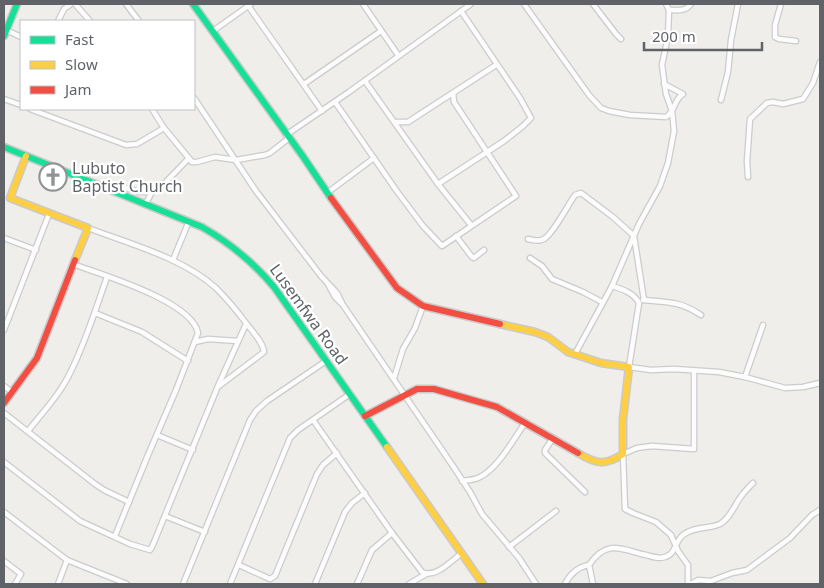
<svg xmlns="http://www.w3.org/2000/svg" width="824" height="588" font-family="'Noto Sans',sans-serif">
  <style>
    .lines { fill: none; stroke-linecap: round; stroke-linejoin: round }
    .street-casing { stroke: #cbcccc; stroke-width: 7 }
    .fast-casing { stroke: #cacacb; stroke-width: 9 }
    .slow-casing { stroke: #cacacb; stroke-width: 9 }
    .jam-casing { stroke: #cacacb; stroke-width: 9 }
    .street { stroke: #fdfcfc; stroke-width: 4.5 }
    .fast { stroke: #16e098; stroke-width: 6 }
    .slow { stroke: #ffcf43; stroke-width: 6 }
    .jam { stroke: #f24e42; stroke-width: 6 }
    .labels { text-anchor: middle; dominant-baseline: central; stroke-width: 4.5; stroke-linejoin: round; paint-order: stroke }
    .poi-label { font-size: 16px; fill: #5f6368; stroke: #fff; text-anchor: start }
    .street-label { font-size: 16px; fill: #5f6368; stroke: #fff }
  </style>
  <rect width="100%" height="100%" fill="#efeeea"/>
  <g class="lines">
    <!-- street casing -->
    <g class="street-casing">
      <g id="street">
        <path d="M75 4 90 21"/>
        <path d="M126 4 139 21"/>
        <path d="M247 4 322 111"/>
        <path d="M363 4 398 55"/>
        <path d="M524 4 589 95 601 108 609 111 630 115 666 117C675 112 674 99 683 94L664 84"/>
        <path d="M593 4 616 34 621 39"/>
        <path d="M781 4 775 25V37L779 39 796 41"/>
        <path d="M669 10C678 10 685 12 691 4"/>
        <path d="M58 21 64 9 71 4"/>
        <path d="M6 30 21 37"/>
        <path d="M213 31 251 4"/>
        <path d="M365 81 438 184 471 225"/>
        <path d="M304 84 381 31"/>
        <path d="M194 98 256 191 321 276 337 293 342 303"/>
        <path d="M4 99 21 105"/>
        <path d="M721 100 728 72 731 40 738 4"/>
        <path d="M335 102 396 190 423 226 442 246 516 196 454 102 453 93"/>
        <path d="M30 109 126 145 137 144 164 128"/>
        <path d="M152 109 164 128 192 162H197L215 157 236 160 265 155 270 153 289 138"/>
        <path d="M396 122H408L496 65"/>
        <path d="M286 135 349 92 471 4"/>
        <path d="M748 177 747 161 750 119 767 103 773 102 783 104 803 99 813 83 820 62"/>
        <path d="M438 184 504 141 523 126 531 118 520 98 461 11"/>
        <path d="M113 191 120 186 139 192H152"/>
        <path d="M327 193 374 158"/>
        <path d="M146 203 152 192 164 184 188 159"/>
        <path d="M88 228C130 244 183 258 216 288 227 299 237 311 246 323 252 331 263 342 264 352L219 386"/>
        <path d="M456 236 472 257 474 258 484 250"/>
        <path d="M4 238 36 250"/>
        <path d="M528 239C533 240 539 242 544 239 554 233 567 206 575 195L581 193 613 217 634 236 644 300"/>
        <path d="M530 258 542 266 552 279 583 292 602 302"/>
        <path d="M173 260 189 221"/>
        <path d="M73 264C102 275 192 301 198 333L176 390 148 455 115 536"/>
        <path d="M328 284 335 297 343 305 455 469 470 492 482 514 519 558 536 584"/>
        <path d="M612 286C622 289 634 293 639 303L629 367 651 370 674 369 719 372 745 377 785 388 803 387 820 383"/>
        <path d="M643 300C667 302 680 301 701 315"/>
        <path d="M95 313 142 332 188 361"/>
        <path d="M4 330 49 214"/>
        <path d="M195 342 208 339 238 341"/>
        <path d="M575 354 612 286 639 224 660 186 668 163 674 131 672 111 666 94 662 65 668 36 669 10 666 4"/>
        <path d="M745 377 763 325"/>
        <path d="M394 378 403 349 415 328 423 306"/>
        <path d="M4 386 12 392"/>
        <path d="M4 413 95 484 104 490 129 502"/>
        <path d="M313 420 392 533 422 572C435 579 451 561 462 553"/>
        <path d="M28 431C43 412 61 393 71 371 86 341 96 308 107 277"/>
        <path d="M157 435 193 450"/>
        <path d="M553 438 545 450V453L585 492"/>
        <path d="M4 462 80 521 130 544 150 550 152 547 218 386 246 324"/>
        <path d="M462 481C468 480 473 480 478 478 497 470 513 440 525 423"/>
        <path d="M4 512 67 560 127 584"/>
        <path d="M165 516 205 532"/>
        <path d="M509 547 556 511"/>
        <path d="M4 561 21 574 15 584"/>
        <path d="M239 565 270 579 275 576 317 474 323 465 337 453"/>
        <path d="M58 584 67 560"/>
        <path d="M183 584 250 420 256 411 267 401 326 361"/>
        <path d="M230 584 290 438 298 430 350 394"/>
        <path d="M315 584 345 512 352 503 365 493"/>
        <path d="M357 584 372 550 392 533"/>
        <path d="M409 584 426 574"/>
        <path d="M565 584C570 574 578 567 589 565"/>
        <path d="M593 584 589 565C607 539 620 549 646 555 653 557 658 559 665 557 676 554 675 541 683 535 694 526 710 529 720 524 731 518 735 503 743 494 746 490 750 486 753 483"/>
        <path d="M688 584V565L678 551 671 535 656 522 633 513 625 509 623 454 637 448 652 446 694 449V371"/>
        <path d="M691 584 698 580 711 581 732 573 747 570 790 538 812 515 820 510"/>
      </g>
    </g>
    <!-- fast casing -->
    <g class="fast-casing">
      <g id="fast">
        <path d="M193 4 302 155 331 198"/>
        <path d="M4 36 17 4"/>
        <path d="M4 147 202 227C230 243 253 262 274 287L387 447"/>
      </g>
    </g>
    <!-- slow casing -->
    <g class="slow-casing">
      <g id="slow">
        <path d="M26 156 10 198 88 228 75 260"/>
        <path d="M500 324 535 332 548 337 568 352 601 363 629 367 623 419V454C605 466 596 464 578 453"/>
        <path d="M387 447 483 584"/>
      </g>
    </g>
    <!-- jam casing -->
    <g class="jam-casing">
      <g id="jam">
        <path d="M331 198 397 288 423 306 500 324"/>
        <path d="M4 403 37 358 75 260"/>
        <path d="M365 416 417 389H434L497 407 578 453"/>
      </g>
    </g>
    <!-- street -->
    <use href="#street" class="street"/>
    <!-- fast -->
    <use href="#fast" class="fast"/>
    <!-- slow -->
    <use href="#slow" class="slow"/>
    <!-- jam -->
    <use href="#jam" class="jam"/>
  </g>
  <!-- icons -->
  <defs>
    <g id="church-ring" transform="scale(1.4375)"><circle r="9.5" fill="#fff" stroke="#919496" stroke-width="1.5"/><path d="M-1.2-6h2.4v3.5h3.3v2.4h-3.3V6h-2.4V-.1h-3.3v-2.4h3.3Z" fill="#919496"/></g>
  </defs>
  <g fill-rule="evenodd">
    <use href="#church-ring" x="53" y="177"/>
  </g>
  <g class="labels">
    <!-- poi labels -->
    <g class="poi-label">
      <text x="72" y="168">Lubuto<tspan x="72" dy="18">Baptist Church</tspan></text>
    </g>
    <!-- street labels -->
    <g class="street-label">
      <text transform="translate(309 314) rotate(54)">Lusemfwa Road</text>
    </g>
  </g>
  <!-- border -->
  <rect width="824" height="588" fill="none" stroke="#5f6368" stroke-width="10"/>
  <!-- legend -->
  <rect x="20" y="20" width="175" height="90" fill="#ffffff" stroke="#bfc1c3"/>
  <rect x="30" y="36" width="25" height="8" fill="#16e098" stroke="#bfc1c3"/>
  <text x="65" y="45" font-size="15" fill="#5f6368">Fast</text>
  <rect x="30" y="61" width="25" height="8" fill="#ffcf43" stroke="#bfc1c3"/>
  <text x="65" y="70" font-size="15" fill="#5f6368">Slow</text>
  <rect x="30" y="86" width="25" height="8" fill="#f24e42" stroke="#bfc1c3"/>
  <text x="65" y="95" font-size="15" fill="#5f6368">Jam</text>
  <!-- scale -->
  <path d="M644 42v8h118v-8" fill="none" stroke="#5f6368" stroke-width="2.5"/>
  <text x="652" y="42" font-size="15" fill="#5f6368" stroke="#ffffff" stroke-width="4" paint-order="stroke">200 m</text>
</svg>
